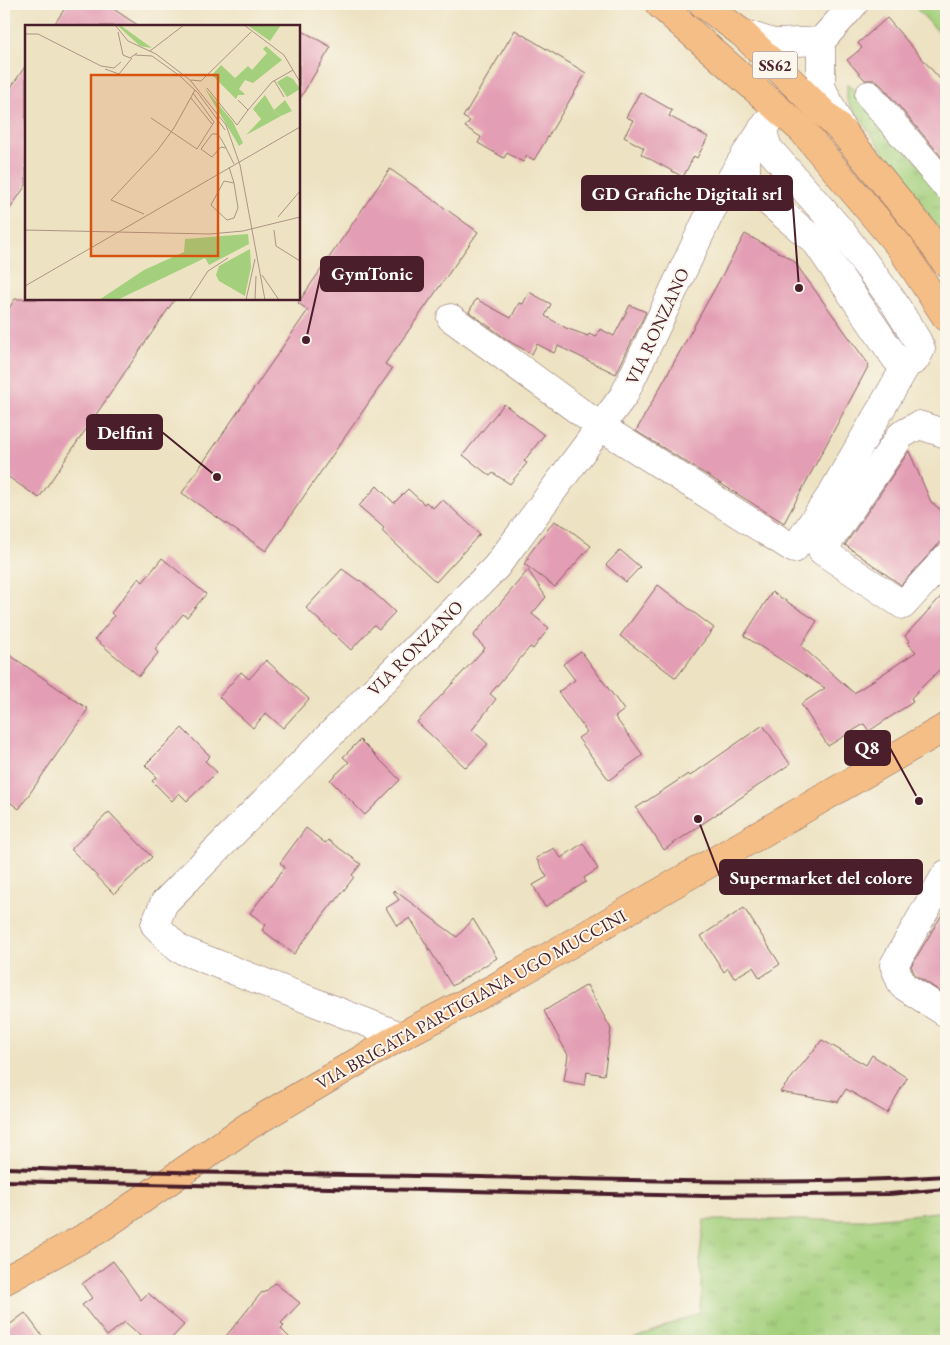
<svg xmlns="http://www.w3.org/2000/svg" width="950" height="1345" font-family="'EB Garamond',serif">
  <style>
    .grass { fill: url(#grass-tufts); stroke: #777854 }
    .building { fill: #e39db4 }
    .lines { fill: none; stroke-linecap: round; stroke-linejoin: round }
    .minor-casing { stroke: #836360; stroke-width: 29 }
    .major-casing { stroke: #836360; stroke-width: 29 }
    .minor { stroke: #fff; stroke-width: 28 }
    .major { stroke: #f5be86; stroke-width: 28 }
    .rail { stroke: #4a1f2b; stroke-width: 4 }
    .labels { text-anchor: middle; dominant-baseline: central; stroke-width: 4; stroke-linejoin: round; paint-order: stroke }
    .shield { fill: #fbf7ec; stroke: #7f6065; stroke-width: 1 }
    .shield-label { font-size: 16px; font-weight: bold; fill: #4a1f2b }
    .street-label { font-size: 18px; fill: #4a1f2b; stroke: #fbf7ec }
    .inset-road { fill: none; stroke: #ac9486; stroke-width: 1 }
    .view { fill: #d8530f; fill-opacity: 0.15; stroke: #d8530f; stroke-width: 2.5 }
    .inset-edge { fill: none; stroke: #4a1f2b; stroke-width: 2.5 }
    .leader { fill: none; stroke: #4a1f2b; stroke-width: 2 }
    .callout-dot { fill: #4a1f2b; stroke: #fbf7ec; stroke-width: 2 }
    .callout { fill: #4a1f2b; stroke: #4a1f2b; stroke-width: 2 }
    .callout-label { font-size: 19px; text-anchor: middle; font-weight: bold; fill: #fff }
  </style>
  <defs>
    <pattern id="grass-tufts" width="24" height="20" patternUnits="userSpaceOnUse" patternTransform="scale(1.25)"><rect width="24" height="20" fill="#a4d07d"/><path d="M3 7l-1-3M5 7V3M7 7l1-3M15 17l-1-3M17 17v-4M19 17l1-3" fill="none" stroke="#8fb26c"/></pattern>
  </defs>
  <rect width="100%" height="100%" fill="#fbf7ec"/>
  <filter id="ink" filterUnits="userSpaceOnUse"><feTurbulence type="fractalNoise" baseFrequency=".02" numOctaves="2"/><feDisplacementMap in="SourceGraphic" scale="10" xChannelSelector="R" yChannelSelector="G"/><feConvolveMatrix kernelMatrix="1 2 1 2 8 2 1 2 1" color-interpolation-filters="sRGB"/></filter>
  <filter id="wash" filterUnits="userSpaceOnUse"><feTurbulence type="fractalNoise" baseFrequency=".0096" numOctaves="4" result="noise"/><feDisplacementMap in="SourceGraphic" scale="20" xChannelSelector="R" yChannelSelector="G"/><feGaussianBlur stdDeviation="1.12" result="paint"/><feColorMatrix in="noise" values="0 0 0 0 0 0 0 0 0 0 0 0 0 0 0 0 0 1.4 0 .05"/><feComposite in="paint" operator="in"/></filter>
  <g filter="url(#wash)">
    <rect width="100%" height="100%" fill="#ede2c2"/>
    <!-- grass -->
    <g class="grass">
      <path d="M912 4H946V40Z"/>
      <path d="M847 83 928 174 946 199V239L847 101Z"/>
      <path d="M946 1211V1341H628L699 1313 702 1292 700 1255 704 1220H864Z"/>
    </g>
    <g id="blocks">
      <!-- building -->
      <g class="building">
        <path d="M68 4H106L139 26H53Z"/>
        <path d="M887 18 946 86V162L881 85 874 80H865L847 60 862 48 858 43Z"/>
        <path d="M299 29 331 47 299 100Z"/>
        <path d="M515 30 586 73 534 160 527 156 523 162 507 153 504 158 478 143 481 137 465 127 470 121 463 117Z"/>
        <path d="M26 65V185L4 218V98Z"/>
        <path d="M640 92 672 110 669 116 708 137 697 158 694 156 683 177 641 154 644 148 624 137 633 120 626 117Z"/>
        <path d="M390 169 478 232 385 364 392 369 266 551 182 493 308 310 298 303Z"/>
        <path d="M745 234 793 260 869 365 784 523 636 431Z"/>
        <path d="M529 292 551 304 545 316 566 328 588 336 589 334 596 337 600 329 614 336 630 305 646 312 616 374 558 346 554 353 537 344 532 354 512 343 469 312 476 299 511 318 519 303 523 304Z"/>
        <path d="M15 299H175L39 498 4 474V316Z"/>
        <path d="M504 404 544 435 524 461 527 463 510 484 493 473 490 476 463 455Z"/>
        <path d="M909 451 931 502 946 514V536L901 585 845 545Z"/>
        <path d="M377 486 394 503 408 489 424 504 426 502 433 508 442 499 480 534 436 582 382 531 384 528 359 506Z"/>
        <path d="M554 521 566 527 591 546 555 587 524 564 529 558 527 557Z"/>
        <path d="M620 550 640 567 626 582 606 565Z"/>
        <path d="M162 558 206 594 187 617 183 614 155 649 158 653 139 676 95 639 114 616 111 613 139 578 143 582Z"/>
        <path d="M342 569 359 581 360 580 395 612 379 629 374 625 351 650 306 608Z"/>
        <path d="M528 570 546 597 532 614 549 628 533 649 530 647 490 694 496 699 472 730 488 744 466 768 417 722 485 648 473 636Z"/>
        <path d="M658 585 714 628 676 678 620 636Z"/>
        <path d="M946 591V663L911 698 913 702 869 731 864 724 828 746 801 704 825 688 744 636 772 592 817 621 801 646 854 693 916 652 908 643 910 642 905 636Z"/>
        <path d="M4 651 88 709 19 809 4 798Z"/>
        <path d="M581 651 624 710 615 717 643 755 609 780 578 738 587 732 558 692 575 680 563 664Z"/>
        <path d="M266 660 309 699 283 728 266 713 253 728 219 697 241 672 249 679Z"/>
        <path d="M763 725 790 764 664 850 636 808 688 774 690 776Z"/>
        <path d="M182 728 210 756 205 761 217 772 187 801 179 793 172 801 152 781 157 777 145 765Z"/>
        <path d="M360 740 400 780 365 815 330 780 349 762 343 757Z"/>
        <path d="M109 812 152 857 114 894 71 849Z"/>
        <path d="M306 828 325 843 328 840 361 864 352 875 354 877 335 902 334 901 294 954 262 930 266 925 250 913 285 867 280 863Z"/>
        <path d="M583 843 598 869 584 878 586 882 545 907 533 885 547 877 536 858 554 848 561 858Z"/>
        <path d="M394 890 457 937 473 919 497 958 452 986 410 918 397 926 386 908 399 900 393 891Z"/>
        <path d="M744 908 780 964 760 978 753 967 734 978 728 968 724 972 701 936Z"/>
        <path d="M946 908V995L915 975 911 966Z"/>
        <path d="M587 985 611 1029 604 1075 587 1072 585 1085 564 1081 568 1055 544 1011Z"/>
        <path d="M822 1040 866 1065 872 1055 907 1078 887 1113 846 1089 838 1102 780 1092Z"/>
        <path d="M113 1261 141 1300 148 1293 184 1325 169 1341H147L125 1322 107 1336 82 1305 92 1298 82 1284Z"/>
        <path d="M275 1283 300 1303 281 1323 284 1326 281 1329 293 1341H222L262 1292 264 1293Z"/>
        <path d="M25 1313 46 1341H4V1329Z"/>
      </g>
    </g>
  </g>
  <g filter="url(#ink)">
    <use href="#blocks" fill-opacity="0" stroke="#836360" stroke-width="1"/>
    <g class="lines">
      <!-- minor casing -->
      <g class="minor-casing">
        <g id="minor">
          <path d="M742 33 774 43 821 41 854 4"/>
          <path d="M821 41V86L842 130"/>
          <path d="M869 95 946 186"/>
          <path d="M746 154V183L816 242 896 359 907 364"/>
          <path d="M451 318 601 427 794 549 831 495 907 364 915 360 921 349 917 340 893 301 842 232 768 148 762 129"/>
          <path d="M946 434 919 425 901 435 822 551 903 605 946 558"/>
          <path d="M946 874 894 965 902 985 946 1013"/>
          <path d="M401 1036 179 949 155 925 164 903 496 567 624 395 711 211 746 154 777 108"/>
        </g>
      </g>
      <!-- major casing -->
      <g class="major-casing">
        <g id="major">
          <path d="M659 4 802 130 900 247 946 317"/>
          <path d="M703 4 742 33 842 131 923 230 946 263"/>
          <path d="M4 1281 98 1230 250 1125 401 1036 494 988 946 727"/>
        </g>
      </g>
      <!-- minor -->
      <use href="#minor" class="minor"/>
      <!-- major -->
      <use href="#major" class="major"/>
      <!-- rail -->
      <g class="rail">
        <path d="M4 1168C163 1173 323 1174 482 1177 637 1180 792 1186 946 1176"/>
        <path d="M4 1181 705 1196 889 1194 946 1189"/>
      </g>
    </g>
  </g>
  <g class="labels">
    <!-- shield labels -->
    <rect class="shield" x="752.5" y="51.5" width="45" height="27" rx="4"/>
    <g class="shield-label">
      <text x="775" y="65">SS62</text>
    </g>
    <!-- street labels -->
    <g class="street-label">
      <text transform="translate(657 326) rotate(-65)">VIA RONZANO</text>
      <text transform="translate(415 648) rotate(-45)">VIA RONZANO</text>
      <text transform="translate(471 999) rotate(-29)">VIA BRIGATA PARTIGIANA UGO MUCCINI</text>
    </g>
  </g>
  <!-- overview -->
  <g transform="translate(25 25)">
    <rect width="275" height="275" fill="#ede2c2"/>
    <path d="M92 0H95L127 23 115 21ZM241 21 257 35 228 58 220 55 214 64 220 69 218 70H213L211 74 187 50 196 40 210 53 223 41 227 45 242 28 238 24ZM262 51 268 54 275 64 262 72 252 57ZM179 62 208 97 218 118 214 121ZM240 70 249 85 260 75 267 86 256 91 249 86 236 94 228 84ZM223 209 224 219 184 240 180 233 92 275H74L119 245 159 227 160 214ZM225 224 226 242 220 271 194 256 191 250 194 241Z" fill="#a4d07d"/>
    <path d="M222 0H256L245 16ZM249 86 256 91 221 110 240 90Z" fill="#a4d07d"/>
    <path class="inset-road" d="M90 0 103 16 131 29 165 55 201 100 215 140 240 275M219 0 259 30 275 57M93 7 98 30 105 33 112 28M0 9H13L76 41 89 43 96 37M125 26 159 0M110 30 127 31 155 51 173 68 200 105M80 44 94 49 107 33M166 55 176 56 226 7M249 55 259 72M182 63 212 100 223 85M166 73 187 99M213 75 223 85 247 57 268 45M126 93 172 124 189 97 168 68M201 123 196 122 187 132 176 124 187 109H193L199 119 209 139M204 142 209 158 213 183 209 193 202 195 186 180 199 156 209 158M119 189 86 175 132 126 149 103 170 65M253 192 275 166M0 205 185 209 218 206 275 192M249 205 251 221 275 236M237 250 254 275M0 261 275 102M164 275 183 246 203 233M221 275 230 234M230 275 231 251"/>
    <path class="view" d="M66 50H193V231H66Z"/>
    <rect width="275" height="275" class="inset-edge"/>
  </g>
  <!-- callouts -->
  <path class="leader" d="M799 288L792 193M306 340L321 274M217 477L162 432M919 801L890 748M698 819L720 877"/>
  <g class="callout-dot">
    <circle cx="799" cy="288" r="5"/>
    <circle cx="306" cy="340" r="5"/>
    <circle cx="217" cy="477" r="5"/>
    <circle cx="919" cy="801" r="5"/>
    <circle cx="698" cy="819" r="5"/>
  </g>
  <g class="callout">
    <rect x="582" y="176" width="210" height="34" rx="5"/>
    <rect x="321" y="257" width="102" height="34" rx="5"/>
    <rect x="87" y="415" width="75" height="34" rx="5"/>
    <rect x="845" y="731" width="45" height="34" rx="5"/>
    <rect x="720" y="860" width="202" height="34" rx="5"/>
  </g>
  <g class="callout-label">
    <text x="687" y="200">GD Grafiche Digitali srl</text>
    <text x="372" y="280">GymTonic</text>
    <text x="125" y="439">Delfini</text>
    <text x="867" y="754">Q8</text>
    <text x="821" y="884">Supermarket del colore</text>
  </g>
  <!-- margin -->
  <rect width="950" height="1345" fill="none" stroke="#fbf7ec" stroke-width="20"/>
</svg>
